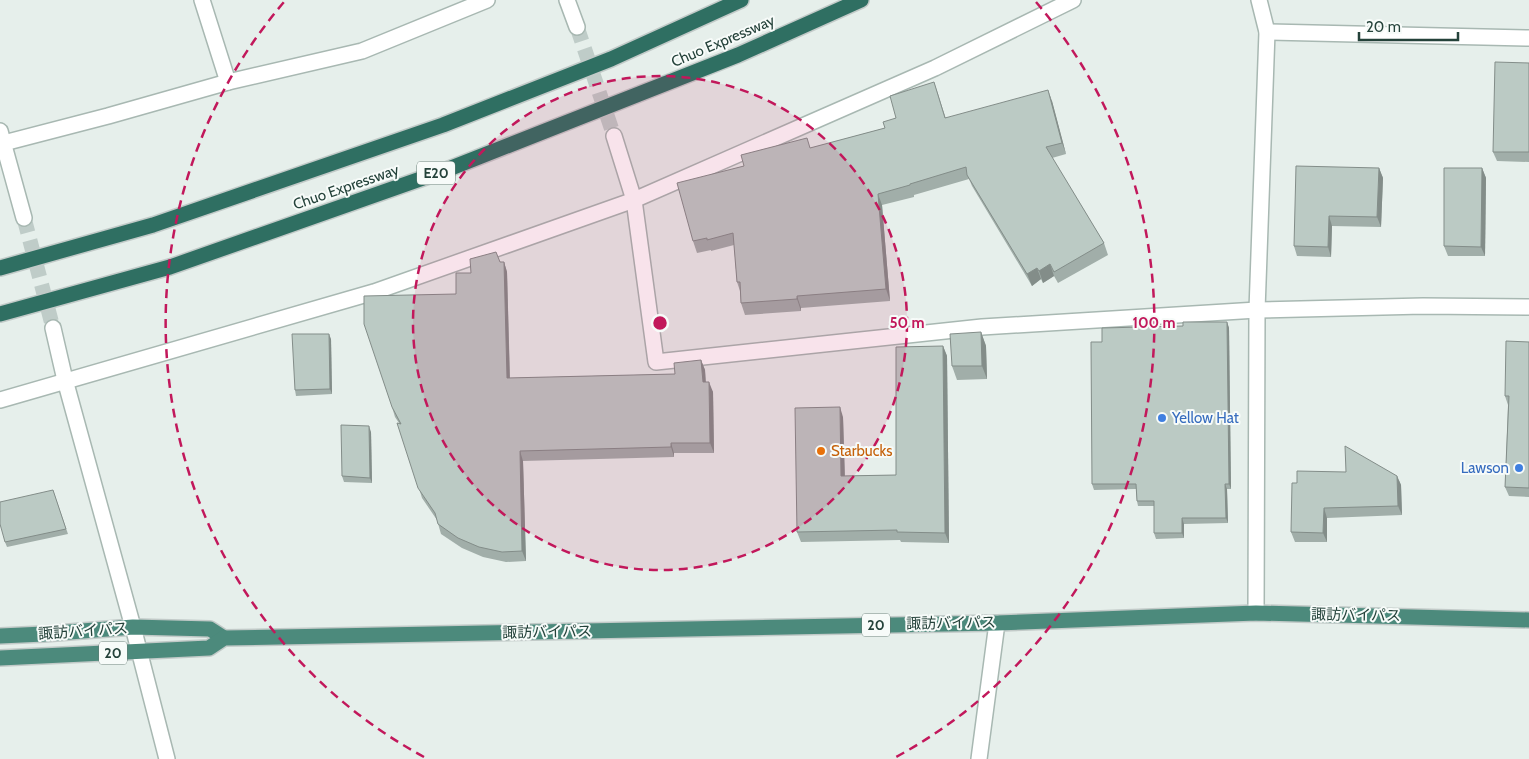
<svg xmlns="http://www.w3.org/2000/svg" width="1529" height="759" font-family="Cabin,'Noto Sans JP',sans-serif">
  <style>
    .lines { fill: none; stroke-linecap: round; stroke-linejoin: round }
    .minor-tunnel { stroke: #bfccc8; stroke-width: 15; stroke-dasharray: 15 8; stroke-linecap: butt }
    .minor-casing { stroke: #a8b8b2; stroke-width: 18 }
    .tertiary-casing { stroke: #a8b8b2; stroke-width: 18 }
    .trunk-casing { stroke: #c2cac8; stroke-width: 18 }
    .motorway-casing { stroke: #c2cac8; stroke-width: 18 }
    .minor { stroke: #fff; stroke-width: 15 }
    .tertiary { stroke: #fff; stroke-width: 15 }
    .trunk { stroke: #4c8a7c; stroke-width: 15 }
    .motorway { stroke: #2f6f62; stroke-width: 15 }
    .wall { fill: #a1aea9 }
    .shaded-wall { fill: #838d89 }
    .building { fill: #bbcac4; stroke: #838d89 }
    .ring { fill: none; stroke: #c2185b; stroke-width: 2.5; stroke-dasharray: 9 6 }
    .shop-dot { fill: #3f7fe0; stroke: #f7fbf9; stroke-width: 2 }
    .food-dot { fill: #e8710a; stroke: #f7fbf9; stroke-width: 2 }
    .labels { text-anchor: middle; dominant-baseline: central; stroke-width: 4; stroke-linejoin: round; paint-order: stroke }
    .shield { fill: #f7fbf9; stroke: #637a73; stroke-width: 1 }
    .shield-label { font-size: 14px; font-weight: bold; fill: #24423a }
    .street-label { font-size: 15px; fill: #24423a; stroke: #f7fbf9 }
    .shop-label { font-size: 15px; fill: #366cbe; stroke: #f7fbf9; text-anchor: start }
    .food-label { font-size: 15px; fill: #c56008; stroke: #f7fbf9; text-anchor: start }
    .centre { fill: #c2185b; stroke: #f7fbf9; stroke-width: 2.5 }
    .ring-label { font-size: 15px; text-anchor: middle; font-weight: bold; fill: #c2185b; stroke: #f7fbf9; stroke-width: 4; stroke-linejoin: round; paint-order: stroke }
  </style>
  <rect width="100%" height="100%" fill="#e6efeb"/>
  <g class="lines">
    <!-- minor-tunnel -->
    <g class="minor-tunnel">
      <path d="M577 27 614 136"/>
      <path d="M24 218 53 328"/>
    </g>
    <!-- minor casing -->
    <g class="minor-casing">
      <g id="minor">
        <path d="M202 0 228 82"/>
        <path d="M567 0 577 27"/>
        <path d="M1267 32 1529 38"/>
        <path d="M0 131 24 218"/>
        <path d="M614 136 634 200 656 362 982 327 1257 310 1423 306 1529 307"/>
        <path d="M0 144 108 116 228 82 362 51 487 0"/>
        <path d="M53 328 65 380 133 627"/>
        <path d="M0 400 374 292 634 200 935 68 1073 0"/>
        <path d="M1256 613 1257 310 1267 32 1259 0"/>
        <path d="M979 759 997 623"/>
      </g>
    </g>
    <!-- tertiary casing -->
    <g class="tertiary-casing">
      <path id="tertiary" d="M133 627 167 759"/>
    </g>
    <!-- trunk casing -->
    <g class="trunk-casing">
      <g id="trunk">
        <path d="M0 636 44 634 133 627 210 629 224 638"/>
        <path d="M0 658 209 648 224 638 997 623 1256 613 1529 620"/>
      </g>
    </g>
    <!-- motorway casing -->
    <g class="motorway-casing">
      <g id="motorway">
        <path d="M0 268 153 225 443 125 611 59 741 0"/>
        <path d="M0 314 170 267 446 170 738 55 861 0"/>
      </g>
    </g>
    <!-- minor -->
    <use href="#minor" class="minor"/>
    <!-- tertiary -->
    <use href="#tertiary" class="tertiary"/>
    <!-- trunk -->
    <use href="#trunk" class="trunk"/>
    <!-- motorway -->
    <use href="#motorway" class="motorway"/>
  </g>
  <!-- wall -->
  <g class="wall">
    <path d="M1529 64V162L1497 161 1493 152Z"/>
    <path d="M934 82 945 118 1052 101 1066 154 1052 158 1104 243 1108 255 1058 283 1054 276 1043 283 1041 279 1032 286 972 186 969 179 914 195V197L882 205 890 301 801 308V311L745 315 741 303 740 291 737 282 734 245 711 251V250L697 253 693 241 744 166 885 128Z"/>
    <path d="M1379 168 1383 178 1381 227 1332 226 1331 257 1297 256 1294 246Z"/>
    <path d="M1482 168 1486 178 1485 256H1448L1444 246Z"/>
    <path d="M500 262H504L507 272 510 378 675 374 701 360 705 370 706 382 713 392 714 453H674V457L523 461 526 561 506 562 483 557 462 548 441 534 437 520 422 498 399 423 395 417 392 407 456 294 471 273Z"/>
    <path d="M1227 322 1229 328 1231 489H1227L1228 523 1184 524V538L1156 539 1154 533V506H1138L1137 501 1136 489 1094 490 1092 484 1102 342 1183 326Z"/>
    <path d="M981 332 986 346 987 379 957 380 952 366Z"/>
    <path d="M331 339 332 394 296 396 295 390Z"/>
    <path d="M1529 342V497L1509 496 1505 487 1508 405 1505 396Z"/>
    <path d="M943 346 947 356 949 543 901 542 900 540 801 542 797 532 843 417 845 476 896 475Z"/>
    <path d="M371 432 372 483 344 482 342 476Z"/>
    <path d="M1397 476 1401 485 1402 515 1327 518V542H1295L1291 532 1297 483Z"/>
    <path d="M53 490 68 534 7 547 5 542Z"/>
  </g>
  <!-- shaded-wall -->
  <g class="shaded-wall">
    <path d="M934 82 938 94 949 129 945 118Z"/>
    <path d="M1048 90 1052 101 1066 154 1062 143Z"/>
    <path d="M1379 168 1383 178 1381 227 1377 217Z"/>
    <path d="M1482 168 1486 178 1485 256 1481 247Z"/>
    <path d="M878 194 882 205 890 301 886 289Z"/>
    <path d="M1329 216 1332 226 1331 257 1328 247Z"/>
    <path d="M504 262 507 272 510 388 507 378Z"/>
    <path d="M1050 264 1054 276 1043 283 1039 271Z"/>
    <path d="M1037 268 1041 279 1032 286 1027 274Z"/>
    <path d="M797 296 801 308V311L797 299Z"/>
    <path d="M1227 322 1229 328 1231 489 1229 484Z"/>
    <path d="M981 332 986 346 987 379 982 366Z"/>
    <path d="M329 334 331 339 332 394 330 389Z"/>
    <path d="M943 346 947 356 949 543 945 533Z"/>
    <path d="M701 360 705 370 706 392 703 382Z"/>
    <path d="M709 382 713 392 714 453 710 443Z"/>
    <path d="M840 407 843 417 845 486 841 476Z"/>
    <path d="M369 426 371 432 372 483 370 478Z"/>
    <path d="M671 443 674 453V457L671 447Z"/>
    <path d="M520 451 523 461 526 561 522 551Z"/>
    <path d="M1397 476 1401 485 1402 515 1398 506Z"/>
    <path d="M1225 484 1227 489 1228 523 1226 518Z"/>
    <path d="M1324 508 1327 518V542L1323 533Z"/>
    <path d="M1182 518 1184 524V538L1182 533Z"/>
  </g>
  <!-- building -->
  <g class="building">
    <path d="M1495 62 1529 63V152H1493Z"/>
    <path d="M934 82 945 118 1048 90 1062 143 1046 147 1104 243 1054 272 1050 264 1039 271 1037 268 1027 274 967 175 966 167 910 184V185L878 194 886 289 797 296V299L741 303 740 282H737L733 233 707 240V238L693 241 677 183 744 166 741 155 807 138 810 148 885 128 883 122 896 118 890 96Z"/>
    <path d="M1296 166 1379 168 1377 217 1329 216 1328 247 1294 246Z"/>
    <path d="M1444 168H1482L1481 247 1444 246Z"/>
    <path d="M496 252 500 262H504L507 378 675 374 674 363 701 360 703 382H709L710 443H671V447L520 451 522 551 502 552 479 547 458 538 438 524 435 513 418 488 397 423 401 424 392 407 364 324V296L456 294V273H471L470 259Z"/>
    <path d="M1183 322H1227L1229 484H1225L1226 518H1182V533H1154V501H1137L1136 484H1092L1091 342H1102V328L1183 326Z"/>
    <path d="M981 332 982 366H952L950 334Z"/>
    <path d="M292 334H329L330 389 295 390Z"/>
    <path d="M1506 341 1529 342V488L1505 487 1509 396H1505Z"/>
    <path d="M943 346 945 533 897 532V530L797 532 795 408 840 407 841 476 896 475V347Z"/>
    <path d="M341 425 369 426 370 478 342 476Z"/>
    <path d="M1345 446 1397 476 1398 506 1324 508 1323 533 1291 532 1292 483H1297V471L1346 472Z"/>
    <path d="M53 490 66 529 5 542 0 524V502Z"/>
  </g>
  <!-- distance rings -->
  <circle cx="660" cy="323" r="247" fill="#c2185b" fill-opacity=".12"/>
  <g class="ring">
    <circle cx="660" cy="323" r="247"/>
    <path d="M424 757A494 494 0 0 1 284 2M1036 2A494 494 0 0 1 896 757"/>
  </g>
  <!-- markers -->
  <g class="shop-dot">
    <circle cx="1162" cy="418" r="5"/>
    <circle cx="1519" cy="468" r="5"/>
  </g>
  <circle class="food-dot" cx="821" cy="451" r="5"/>
  <g class="labels">
    <!-- shield labels -->
    <g class="shield">
      <rect x="417" y="161.5" width="38" height="23" rx="4"/>
      <rect x="862" y="613.5" width="28" height="23" rx="4"/>
      <rect x="99" y="641.5" width="28" height="23" rx="4"/>
    </g>
    <g class="shield-label">
      <text x="436" y="173">E20</text>
      <text x="876" y="625">20</text>
      <text x="113" y="653">20</text>
    </g>
    <!-- street labels -->
    <g class="street-label">
      <text transform="translate(723 41) rotate(-23)">Chuo Expressway</text>
      <text transform="translate(346 187) rotate(-19)">Chuo Expressway</text>
      <text transform="translate(1356 615) rotate(1)">諏訪バイパス</text>
      <text transform="translate(951 623) rotate(-1)">諏訪バイパス</text>
      <text transform="translate(83 631) rotate(-4)">諏訪バイパス</text>
      <text transform="translate(547 632) rotate(-1)">諏訪バイパス</text>
    </g>
    <!-- shop labels -->
    <g class="shop-label">
      <text x="1172" y="418">Yellow Hat</text>
      <text x="1509" y="468" text-anchor="end">Lawson</text>
    </g>
    <!-- food labels -->
    <g class="food-label">
      <text x="831" y="451">Starbucks</text>
    </g>
  </g>
  <circle cx="660" cy="323" r="8" class="centre"/>
  <g class="ring-label">
    <text x="907" y="328">50 m</text>
    <text x="1154" y="328">100 m</text>
  </g>
  <!-- scale -->
  <path d="M1359 32v8h99v-8" fill="none" stroke="#24423a" stroke-width="2.5"/>
  <text x="1366" y="32" font-size="15" fill="#24423a" stroke="#f7fbf9" stroke-width="4" paint-order="stroke">20 m</text>
</svg>
